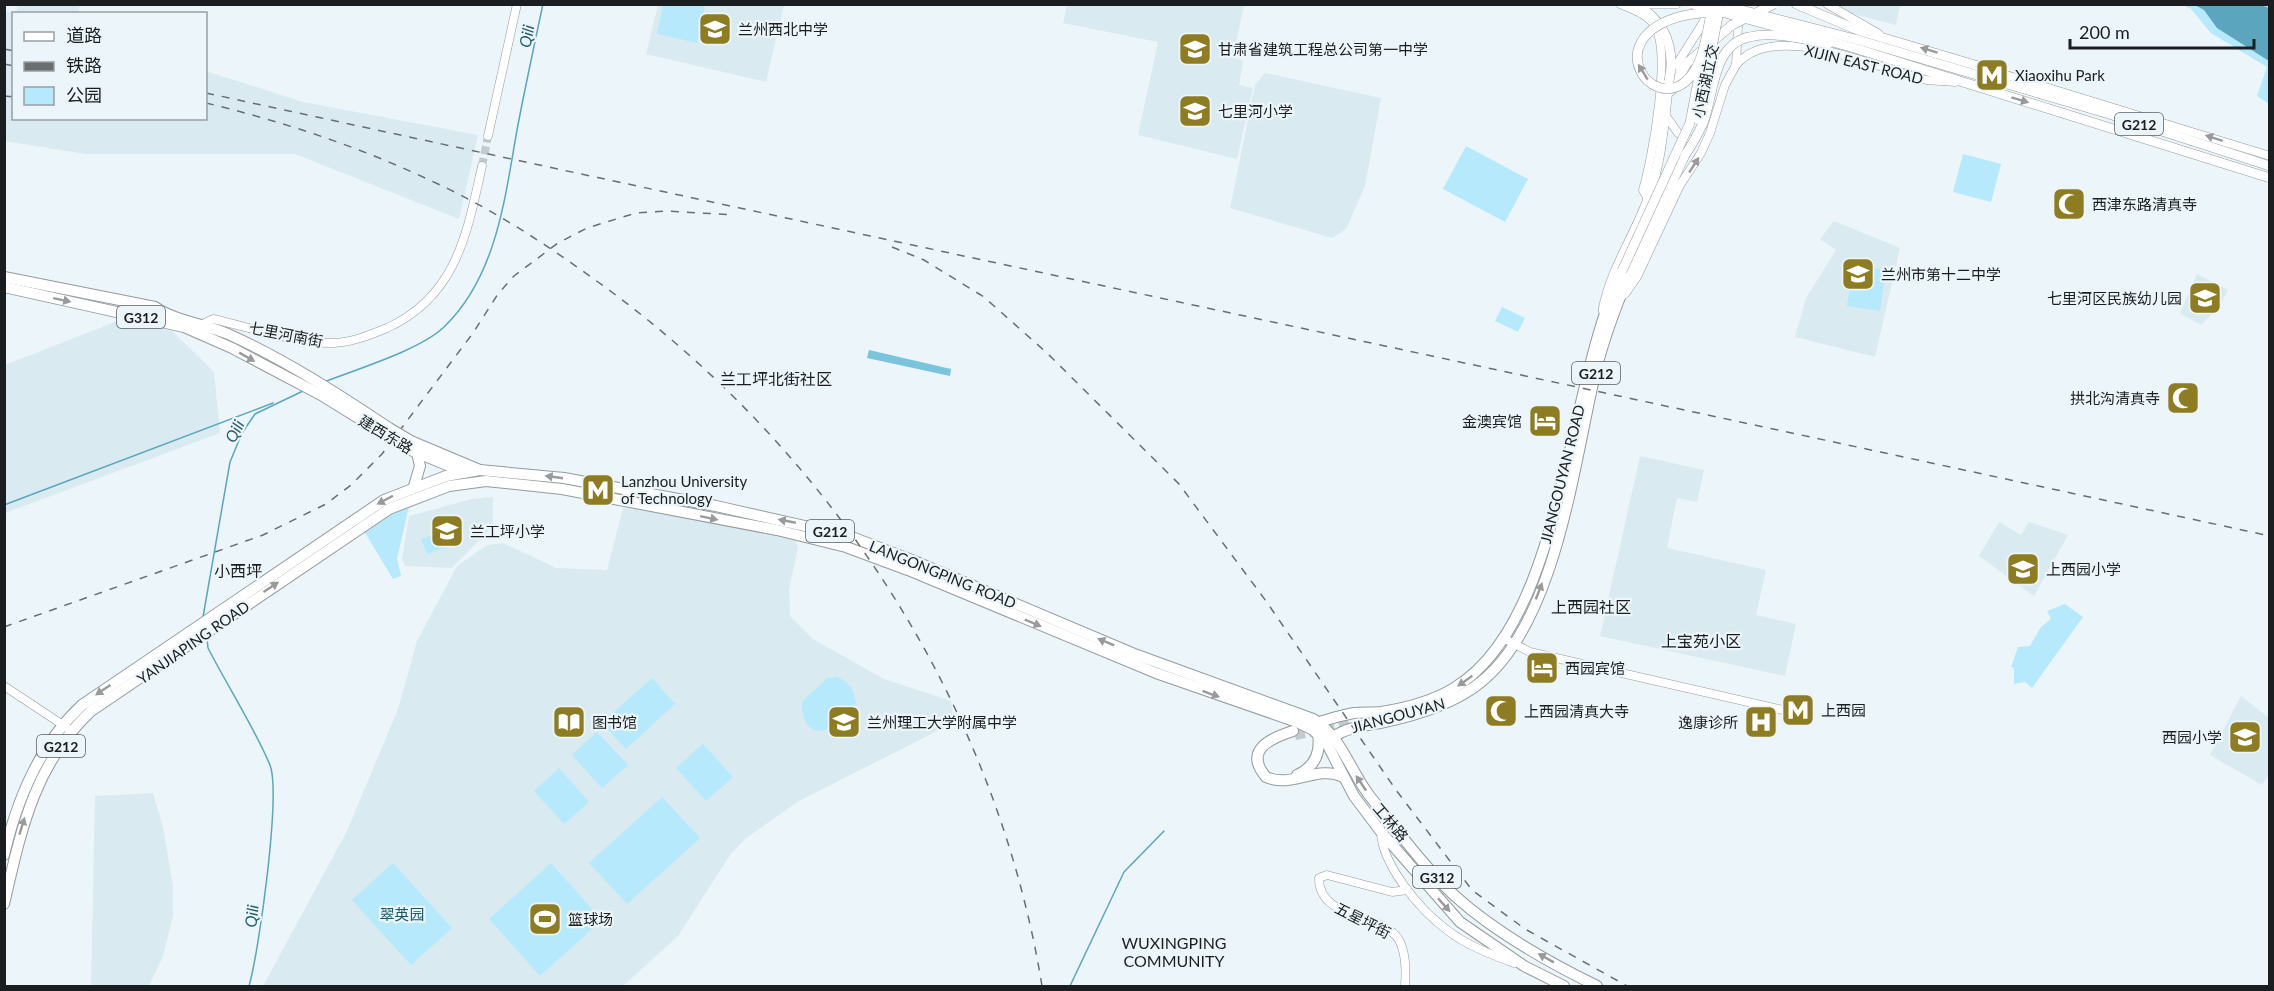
<svg xmlns="http://www.w3.org/2000/svg" width="2274" height="991" font-family="Lato,'Noto Sans SC',sans-serif">
  <style>
    .built { fill: #d9ebf1 }
    .green { fill: #b6e9fc }
    .forest { fill: #7ac4dd }
    .water { fill: #5ba5be }
    .lines { fill: none; stroke-linecap: round; stroke-linejoin: round }
    .stream { stroke: #5ba5be; stroke-width: 1.5 }
    .minor-tunnel { stroke: #c2cace; stroke-width: 8; stroke-dasharray: 8 4; stroke-linecap: butt }
    .highway-tunnel { stroke: #c2cace; stroke-width: 10; stroke-dasharray: 10 5; stroke-linecap: butt }
    .minor-casing { stroke: #939b9e; stroke-width: 9 }
    .major-casing { stroke: #939b9e; stroke-width: 10 }
    .highway-casing { stroke: #939b9e; stroke-width: 12 }
    .minor { stroke: #fff; stroke-width: 8 }
    .major { stroke: #fff; stroke-width: 9 }
    .highway { stroke: #fff; stroke-width: 10 }
    .rail { stroke: #696e71; stroke-width: 1.5; stroke-dasharray: 8 8; stroke-linecap: butt }
    .major-bridge-casing { stroke: #939b9e; stroke-width: 10; stroke-linecap: butt }
    .highway-bridge-casing { stroke: #939b9e; stroke-width: 12; stroke-linecap: butt }
    .major-bridge { stroke: #fff; stroke-width: 9 }
    .highway-bridge { stroke: #fff; stroke-width: 10 }
    .oneway { fill: #989a9b }
    .labels { text-anchor: middle; dominant-baseline: central; stroke-width: 4.5; stroke-linejoin: round; paint-order: stroke }
    .shield { fill: #ecf5f9; stroke: #5a5e61; stroke-width: 1.5 }
    .shield-label { font-size: 14px; font-weight: bold; fill: #1b1e20 }
    .poi-label { font-size: 15px; fill: #1b1e20; stroke: #ecf5f9; text-anchor: start }
    .street-label { font-size: 15px; fill: #1b1e20; stroke: #ecf5f9 }
    .park-label { font-size: 15px; fill: #1b576a; stroke: #ecf5f9 }
    .water-label { font-size: 16px; font-style: italic; fill: #225d70; stroke: #ecf5f9 }
    .neighbourhood-label { font-size: 16px; fill: #1b1e20; stroke: #ecf5f9 }
  </style>
  <rect width="100%" height="100%" fill="#ecf5f9"/>
  <!-- built -->
  <g class="built">
    <path d="M18 5H80L78 13 14 14V118H206V71L303 102 478 135 459 219 295 154H85L5 141V11L16 13Z"/>
    <path d="M658 5H784L766 82 646 54Z"/>
    <path d="M1067 5H1244L1233 57 1243 61 1239 85 1253 88 1237 159 1138 135 1158 42 1063 23Z"/>
    <path d="M1833 5H1900L1896 25 1838 10Z"/>
    <path d="M1265 73 1381 98 1365 186 1346 229 1332 238 1230 208 1255 85Z"/>
    <path d="M1834 221 1900 248 1875 357 1795 337 1806 298 1836 250 1820 239Z"/>
    <path d="M2197 274 2228 290 2220 306 2201 325 2180 313Z"/>
    <path d="M120 320 172 331 214 372 220 433 5 513V365Z"/>
    <path d="M1640 456 1704 470 1697 502 1677 498 1667 548 1766 570 1756 615 1796 624 1785 676 1600 636Z"/>
    <path d="M493 497V526L452 568 405 566 402 560 409 516 472 499Z"/>
    <path d="M625 500 793 534 798 548 789 589 790 616 813 639 884 679 951 701 953 723 797 802 745 839 730 855 678 936 623 986H263L347 831 398 709 417 641 457 566 487 545 503 543 556 568 607 570Z"/>
    <path d="M1999 522 2021 535 2029 522 2068 535 2034 596 1979 556Z"/>
    <path d="M2241 696 2269 718V774L2262 785 2210 755Z"/>
    <path d="M153 793 163 827 173 886V916L163 956 149 986H91L95 796Z"/>
  </g>
  <!-- green -->
  <g class="green">
    <path d="M663 5H705L697 43 657 34Z"/>
    <path d="M2183 5H2269V104L2257 96 2267 67 2211 33 2191 9Z"/>
    <path d="M1466 146 1528 179 1505 222 1443 189Z"/>
    <path d="M1963 154 2001 164 1991 202 1953 192Z"/>
    <path d="M1853 265 1886 270 1880 311 1847 306Z"/>
    <path d="M1502 307 1525 318 1518 332 1495 321Z"/>
    <path d="M409 506 397 559 401 576 393 579 364 531 382 517Z"/>
    <path d="M456 527 462 542 427 554 421 539Z"/>
    <path d="M2065 604 2083 617 2032 688 2025 682 2014 684V668L2011 667 2018 647 2030 646 2041 627 2051 619 2047 611Z"/>
    <path d="M837 677C850 683 853 688 856 703 848 710 838 725 828 729 808 737 801 716 802 702L827 678Z"/>
    <path d="M652 678 675 704 626 749 602 723Z"/>
    <path d="M597 732 628 765 602 788 572 755Z"/>
    <path d="M703 744 733 777 706 801 676 768Z"/>
    <path d="M559 768 589 802 564 824 534 791Z"/>
    <path d="M662 797 700 838 627 904 589 863Z"/>
    <path d="M393 863 452 928 411 965 352 900Z"/>
    <path d="M551 863 602 920 540 976 489 919Z"/>
  </g>
  <!-- forest -->
  <path class="forest" d="M869 350 951 369 950 376 867 358Z"/>
  <!-- water -->
  <path class="water" d="M2195 5H2261L2269 8V61L2217 28 2204 10Z"/>
  <g class="lines">
    <!-- stream -->
    <g class="stream">
      <path d="M324 382C357 369 420 350 444 327 497 276 505 197 517 130 525 88 534 46 543 4"/>
      <path d="M4 505 273 403"/>
      <path d="M203 617 230 462 242 433 255 414 303 391"/>
      <path d="M207 639 208 648C228 687 253 725 270 765 281 794 259 952 249 986"/>
      <path d="M1070 986 1124 872 1164 831"/>
    </g>
    <!-- minor-tunnel -->
    <path class="minor-tunnel" d="M482 166 488 136"/>
    <!-- highway-tunnel -->
    <path class="highway-tunnel" d="M1295 735 1354 724"/>
    <!-- minor casing -->
    <g class="minor-casing">
      <g id="minor">
        <path d="M1620 4C1630 8 1645 13 1652 22 1674 46 1652 159 1643 190L1648 199"/>
        <path d="M1827 4 1879 34"/>
        <path d="M1736 65C1776 18 1877 70 1927 80 1936 81 1946 81 1955 82"/>
        <path d="M1993 71 2270 156"/>
        <path d="M1672 72 1703 23 1709 7"/>
        <path d="M1666 116 1678 133 1689 139"/>
        <path d="M488 136 517 4"/>
        <path d="M1625 294 1637 277 1680 185 1701 153 1710 133 1725 85 1736 65 1739 4"/>
        <path d="M203 324 213 319C249 327 297 344 334 343 353 342 370 335 387 328 457 296 467 233 482 166"/>
        <path d="M1505 639 1530 652 1787 711"/>
        <path d="M4 686 66 727"/>
        <path d="M1381 832C1382 865 1420 910 1447 930 1466 945 1490 954 1514 963"/>
        <path d="M1405 986C1406 973 1406 953 1399 940 1382 911 1319 921 1319 878L1327 875 1392 892 1407 890"/>
      </g>
    </g>
    <!-- major casing -->
    <g class="major-casing">
      <g id="major">
        <path d="M1636 4C1661 19 1672 39 1671 68"/>
        <path d="M1649 4H1676"/>
        <path d="M1796 4 1860 31 1985 68 1999 77"/>
        <path d="M1855 39 2109 114 2270 166"/>
        <path d="M1851 47 2270 178"/>
        <path d="M1671 91 1687 63 1732 25"/>
        <path d="M1629 275 1685 155"/>
        <path d="M1603 310C1611 269 1634 237 1648 199 1662 161 1664 120 1669 81"/>
      </g>
    </g>
    <!-- highway casing -->
    <g class="highway-casing">
      <g id="highway">
        <path d="M4 277 155 307C175 321 205 324 228 334 284 359 338 394 389 428"/>
        <path d="M4 287 184 327 232 348 321 395 384 434"/>
        <path d="M411 441 480 470"/>
        <path d="M408 449 464 472"/>
        <path d="M414 486 420 466 417 453"/>
        <path d="M1319 722C1330 719 1342 715 1354 713 1363 712 1372 713 1381 712 1406 708 1433 701 1454 688 1565 622 1566 384 1622 271"/>
        <path d="M1293 731C1271 738 1243 750 1266 777 1293 789 1317 764 1343 777"/>
        <path d="M1333 737C1348 727 1363 726 1380 723 1414 716 1454 704 1481 682 1557 621 1574 461 1596 370 1604 338 1616 306 1629 275"/>
        <path d="M1297 775C1315 767 1321 753 1318 734"/>
        <path d="M4 855C17 799 40 744 82 705L384 500 446 476 480 470 564 478 716 506 849 536 912 560 1137 655 1313 719C1342 736 1351 774 1372 799 1399 832 1424 867 1455 896 1496 933 1548 962 1597 986"/>
        <path d="M4 904C21 831 34 764 91 711L389 509 449 486 486 481 562 489 777 530 846 547 908 570 1156 673 1297 722 1313 730 1326 742 1354 796 1381 832 1460 922 1524 966 1564 986"/>
      </g>
    </g>
    <!-- minor -->
    <use href="#minor" class="minor"/>
    <!-- major -->
    <use href="#major" class="major"/>
    <!-- highway -->
    <use href="#highway" class="highway"/>
    <!-- rail -->
    <g class="rail">
      <path d="M4 49 14 51"/>
      <path d="M4 64 14 66"/>
      <path d="M206 93C893 242 1582 387 2270 536"/>
      <path d="M4 96 14 97"/>
      <path d="M206 103C285 122 363 148 438 184 494 210 547 245 598 282 830 449 996 703 1042 986"/>
      <path d="M892 247 924 260 984 297 1047 353 1179 484 1266 601 1396 790 1472 890 1525 929 1627 986"/>
      <path d="M4 391H5"/>
      <path d="M4 627 263 535 326 504 351 485 382 454 473 333 498 294 514 276 558 243 587 228 636 213 667 211 734 215"/>
    </g>
    <!-- major-bridge casing -->
    <g class="major-bridge-casing">
      <g id="major-bridge">
        <path d="M1692 4 1851 47"/>
        <path d="M1713 4C1707 28 1705 66 1685 82 1650 110 1603 42 1675 18 1691 13 1709 12 1725 11"/>
        <path d="M1730 7 1855 39"/>
        <path d="M1732 25 1774 4"/>
        <path d="M1669 81 1671 68"/>
        <path d="M1698 119 1720 6"/>
        <path d="M1685 155C1692 145 1698 134 1703 123 1714 95 1712 45 1749 37 1774 31 1803 39 1828 44"/>
        <path d="M1622 271 1690 123 1702 60"/>
      </g>
    </g>
    <!-- highway-bridge casing -->
    <g class="highway-bridge-casing">
      <g id="highway-bridge">
        <path d="M389 428 411 441"/>
        <path d="M384 434 408 449"/>
      </g>
    </g>
    <!-- major-bridge -->
    <use href="#major-bridge" class="major-bridge"/>
    <!-- highway-bridge -->
    <use href="#highway-bridge" class="highway-bridge"/>
  </g>
  <!-- one-way arrows -->
  <defs><path id="oneway-solid" d="M-6-.8H1V-3.2L6.5 0L1 3.2V.8H-6Z" transform="scale(1.5)"/></defs>
  <g class="oneway">
    <use href="#oneway-solid" transform="translate(1929 50) rotate(-163)"/>
    <use href="#oneway-solid" transform="translate(1643 72) rotate(-121)"/>
    <use href="#oneway-solid" transform="translate(2020 100) rotate(17)"/>
    <use href="#oneway-solid" transform="translate(2214 138) rotate(-162)"/>
    <use href="#oneway-solid" transform="translate(1694 165) rotate(-57)"/>
    <use href="#oneway-solid" transform="translate(62 300) rotate(12)"/>
    <use href="#oneway-solid" transform="translate(247 357) rotate(29)"/>
    <use href="#oneway-solid" transform="translate(554 477) rotate(-172)"/>
    <use href="#oneway-solid" transform="translate(385 500) rotate(152)"/>
    <use href="#oneway-solid" transform="translate(709 518) rotate(12)"/>
    <use href="#oneway-solid" transform="translate(787 521) rotate(-169)"/>
    <use href="#oneway-solid" transform="translate(271 587) rotate(-34)"/>
    <use href="#oneway-solid" transform="translate(1539 591) rotate(-69)"/>
    <use href="#oneway-solid" transform="translate(1033 623) rotate(23)"/>
    <use href="#oneway-solid" transform="translate(1106 642) rotate(-158)"/>
    <use href="#oneway-solid" transform="translate(1465 681) rotate(145)"/>
    <use href="#oneway-solid" transform="translate(103 690) rotate(146)"/>
    <use href="#oneway-solid" transform="translate(1211 694) rotate(20)"/>
    <use href="#oneway-solid" transform="translate(1361 783) rotate(-124)"/>
    <use href="#oneway-solid" transform="translate(22 826) rotate(-73)"/>
    <use href="#oneway-solid" transform="translate(1444 905) rotate(48)"/>
    <use href="#oneway-solid" transform="translate(1546 958) rotate(-151)"/>
  </g>
  <!-- icons -->
  <defs>
    <g id="school-square" transform="scale(1.725)"><rect x="-9" y="-9" width="18" height="18" rx="4" fill="#8d7c22" stroke="#ecf5f9"/><path d="M0-5L7-2L0 1L-7-2ZM-4 1L0 2.5L4 1V4Q0 6-4 4Z" fill="#fff"/></g>
    <g id="metro-square" transform="scale(1.725)"><rect x="-9" y="-9" width="18" height="18" rx="4" fill="#8d7c22" stroke="#ecf5f9"/><path d="M-5.5 5V-5H-3L0 0L3-5H5.5V5H3V-.5L0 4L-3-.5V5Z" fill="#fff"/></g>
    <g id="mosque-square" transform="scale(1.725)"><rect x="-9" y="-9" width="18" height="18" rx="4" fill="#8d7c22" stroke="#ecf5f9"/><path d="M3.5-4.9A6 6 0 1 0 3.5 4.9A5 5 0 1 1 3.5-4.9Z" fill="#fff"/></g>
    <g id="hotel-square" transform="scale(1.725)"><rect x="-9" y="-9" width="18" height="18" rx="4" fill="#8d7c22" stroke="#ecf5f9"/><path d="M-6-4.5h1.5V1H6V5H4.5V3h-9V5H-6ZM-4 0a1.8 1.8 0 1 1 3.6 0ZM.5 0V-2.5h3Q6-2.5 6 0Z" fill="#fff"/></g>
    <g id="library-square" transform="scale(1.725)"><rect x="-9" y="-9" width="18" height="18" rx="4" fill="#8d7c22" stroke="#ecf5f9"/><path d="M-6-4Q-3-5.5-.7-3.5V5Q-3 3-6 4ZM6-4Q3-5.5 .7-3.5V5Q3 3 6 4Z" fill="#fff"/></g>
    <g id="hospital-square" transform="scale(1.725)"><rect x="-9" y="-9" width="18" height="18" rx="4" fill="#8d7c22" stroke="#ecf5f9"/><path d="M-5-5h3v3.5h4V-5h3V5h-3V1.5h-4V5h-3Z" fill="#fff"/></g>
    <g id="stadium-square" transform="scale(1.725)"><rect x="-9" y="-9" width="18" height="18" rx="4" fill="#8d7c22" stroke="#ecf5f9"/><path d="M0-5a6.5 5 0 1 0 0 10a6.5 5 0 1 0 0-10ZM-3.5-1.8h7v3.6h-7Z" fill="#fff"/></g>
  </defs>
  <g fill-rule="evenodd">
    <use href="#school-square" x="715" y="29"/>
    <use href="#school-square" x="1195" y="49"/>
    <use href="#metro-square" x="1992" y="75"/>
    <use href="#school-square" x="1195" y="111"/>
    <use href="#mosque-square" x="2069" y="204"/>
    <use href="#school-square" x="1858" y="274"/>
    <use href="#school-square" x="2205" y="298"/>
    <use href="#mosque-square" x="2183" y="398"/>
    <use href="#hotel-square" x="1545" y="421"/>
    <use href="#metro-square" x="598" y="490"/>
    <use href="#school-square" x="447" y="531"/>
    <use href="#school-square" x="2023" y="569"/>
    <use href="#hotel-square" x="1542" y="668"/>
    <use href="#metro-square" x="1798" y="710"/>
    <use href="#mosque-square" x="1501" y="711"/>
    <use href="#library-square" x="569" y="722"/>
    <use href="#school-square" x="844" y="722"/>
    <use href="#hospital-square" x="1761" y="722"/>
    <use href="#school-square" x="2245" y="737"/>
    <use href="#stadium-square" x="545" y="919"/>
  </g>
  <g class="labels">
    <!-- shield labels -->
    <g class="shield">
      <rect x="2115" y="113" width="48" height="22" rx="4.5"/>
      <rect x="117" y="306" width="48" height="22" rx="4.5"/>
      <rect x="1572" y="362" width="48" height="22" rx="4.5"/>
      <rect x="806" y="520" width="48" height="22" rx="4.5"/>
      <rect x="37" y="735" width="48" height="22" rx="4.5"/>
      <rect x="1413" y="866" width="48" height="22" rx="4.5"/>
    </g>
    <g class="shield-label">
      <text x="2139" y="124">G212</text>
      <text x="141" y="317">G312</text>
      <text x="1596" y="373">G212</text>
      <text x="830" y="531">G212</text>
      <text x="61" y="746">G212</text>
      <text x="1437" y="877">G312</text>
    </g>
    <!-- poi labels -->
    <g class="poi-label">
      <text x="738" y="29">兰州西北中学</text>
      <text x="1218" y="49">甘肃省建筑工程总公司第一中学</text>
      <text x="2015" y="75">Xiaoxihu Park</text>
      <text x="1218" y="111">七里河小学</text>
      <text x="2092" y="204">西津东路清真寺</text>
      <text x="1881" y="274">兰州市第十二中学</text>
      <text x="2182" y="298" text-anchor="end">七里河区民族幼儿园</text>
      <text x="2160" y="398" text-anchor="end">拱北沟清真寺</text>
      <text x="1522" y="421" text-anchor="end">金澳宾馆</text>
      <text x="621" y="481">Lanzhou University<tspan x="621" dy="17">of Technology</tspan></text>
      <text x="470" y="531">兰工坪小学</text>
      <text x="2046" y="569">上西园小学</text>
      <text x="1565" y="668">西园宾馆</text>
      <text x="1821" y="710">上西园</text>
      <text x="1524" y="711">上西园清真大寺</text>
      <text x="592" y="722">图书馆</text>
      <text x="867" y="722">兰州理工大学附属中学</text>
      <text x="1738" y="722" text-anchor="end">逸康诊所</text>
      <text x="2222" y="737" text-anchor="end">西园小学</text>
      <text x="568" y="919">篮球场</text>
    </g>
    <!-- street labels -->
    <g class="street-label">
      <text transform="translate(1864 64) rotate(14)">XIJIN EAST ROAD</text>
      <text transform="translate(1705 81) rotate(-78)">小西湖立交</text>
      <text transform="translate(286 334) rotate(11)">七里河南街</text>
      <text transform="translate(386 434) rotate(31)">建西东路</text>
      <text transform="translate(1562 474) rotate(-76)">JIANGOUYAN ROAD</text>
      <text transform="translate(943 574) rotate(22)">LANGONGPING ROAD</text>
      <text transform="translate(193 642) rotate(-35)">YANJIAPING ROAD</text>
      <text transform="translate(1398 715) rotate(-15)">JIANGOUYAN</text>
      <text transform="translate(1391 822) rotate(50)">工林路</text>
      <text transform="translate(1363 920) rotate(27)">五星坪街</text>
    </g>
    <!-- park labels -->
    <g class="park-label">
      <text x="402" y="914">翠英园</text>
    </g>
    <!-- water labels -->
    <g class="water-label">
      <text transform="translate(526 36) rotate(-79)">Qili</text>
      <text transform="translate(234 431) rotate(-62)">Qili</text>
      <text transform="translate(251 916) rotate(-84)">Qili</text>
    </g>
    <!-- neighbourhood labels -->
    <g class="neighbourhood-label">
      <text x="776" y="378">兰工坪北街社区</text>
      <text x="238" y="570">小西坪</text>
      <text x="1591" y="606">上西园社区</text>
      <text x="1701" y="640">上宝苑小区</text>
      <text x="1174" y="942">WUXINGPING<tspan x="1174" dy="18">COMMUNITY</tspan></text>
    </g>
  </g>
  <!-- border -->
  <rect width="2274" height="991" fill="none" stroke="#1b1e20" stroke-width="12"/>
  <!-- legend -->
  <rect x="12" y="12" width="195" height="108" fill="#ecf5f9" stroke="#989fa2" stroke-width="1.5"/>
  <rect x="24" y="32" width="30" height="9" fill="#ffffff" stroke="#989fa2" stroke-width="1.5"/>
  <text x="66" y="42" font-size="18" fill="#1b1e20">道路</text>
  <rect x="24" y="62" width="30" height="9" fill="#696e71" stroke="#989fa2" stroke-width="1.5"/>
  <text x="66" y="72" font-size="18" fill="#1b1e20">铁路</text>
  <rect x="24" y="87" width="30" height="18" fill="#b6e9fc" stroke="#989fa2" stroke-width="1.5"/>
  <text x="66" y="102" font-size="18" fill="#1b1e20">公园</text>
  <!-- scale -->
  <path d="M2070 39v9h184v-9" fill="none" stroke="#1b1e20" stroke-width="3"/>
  <text x="2079" y="39" font-size="18" fill="#1b1e20" stroke="#ecf5f9" stroke-width="4.5" paint-order="stroke">200 m</text>
</svg>
